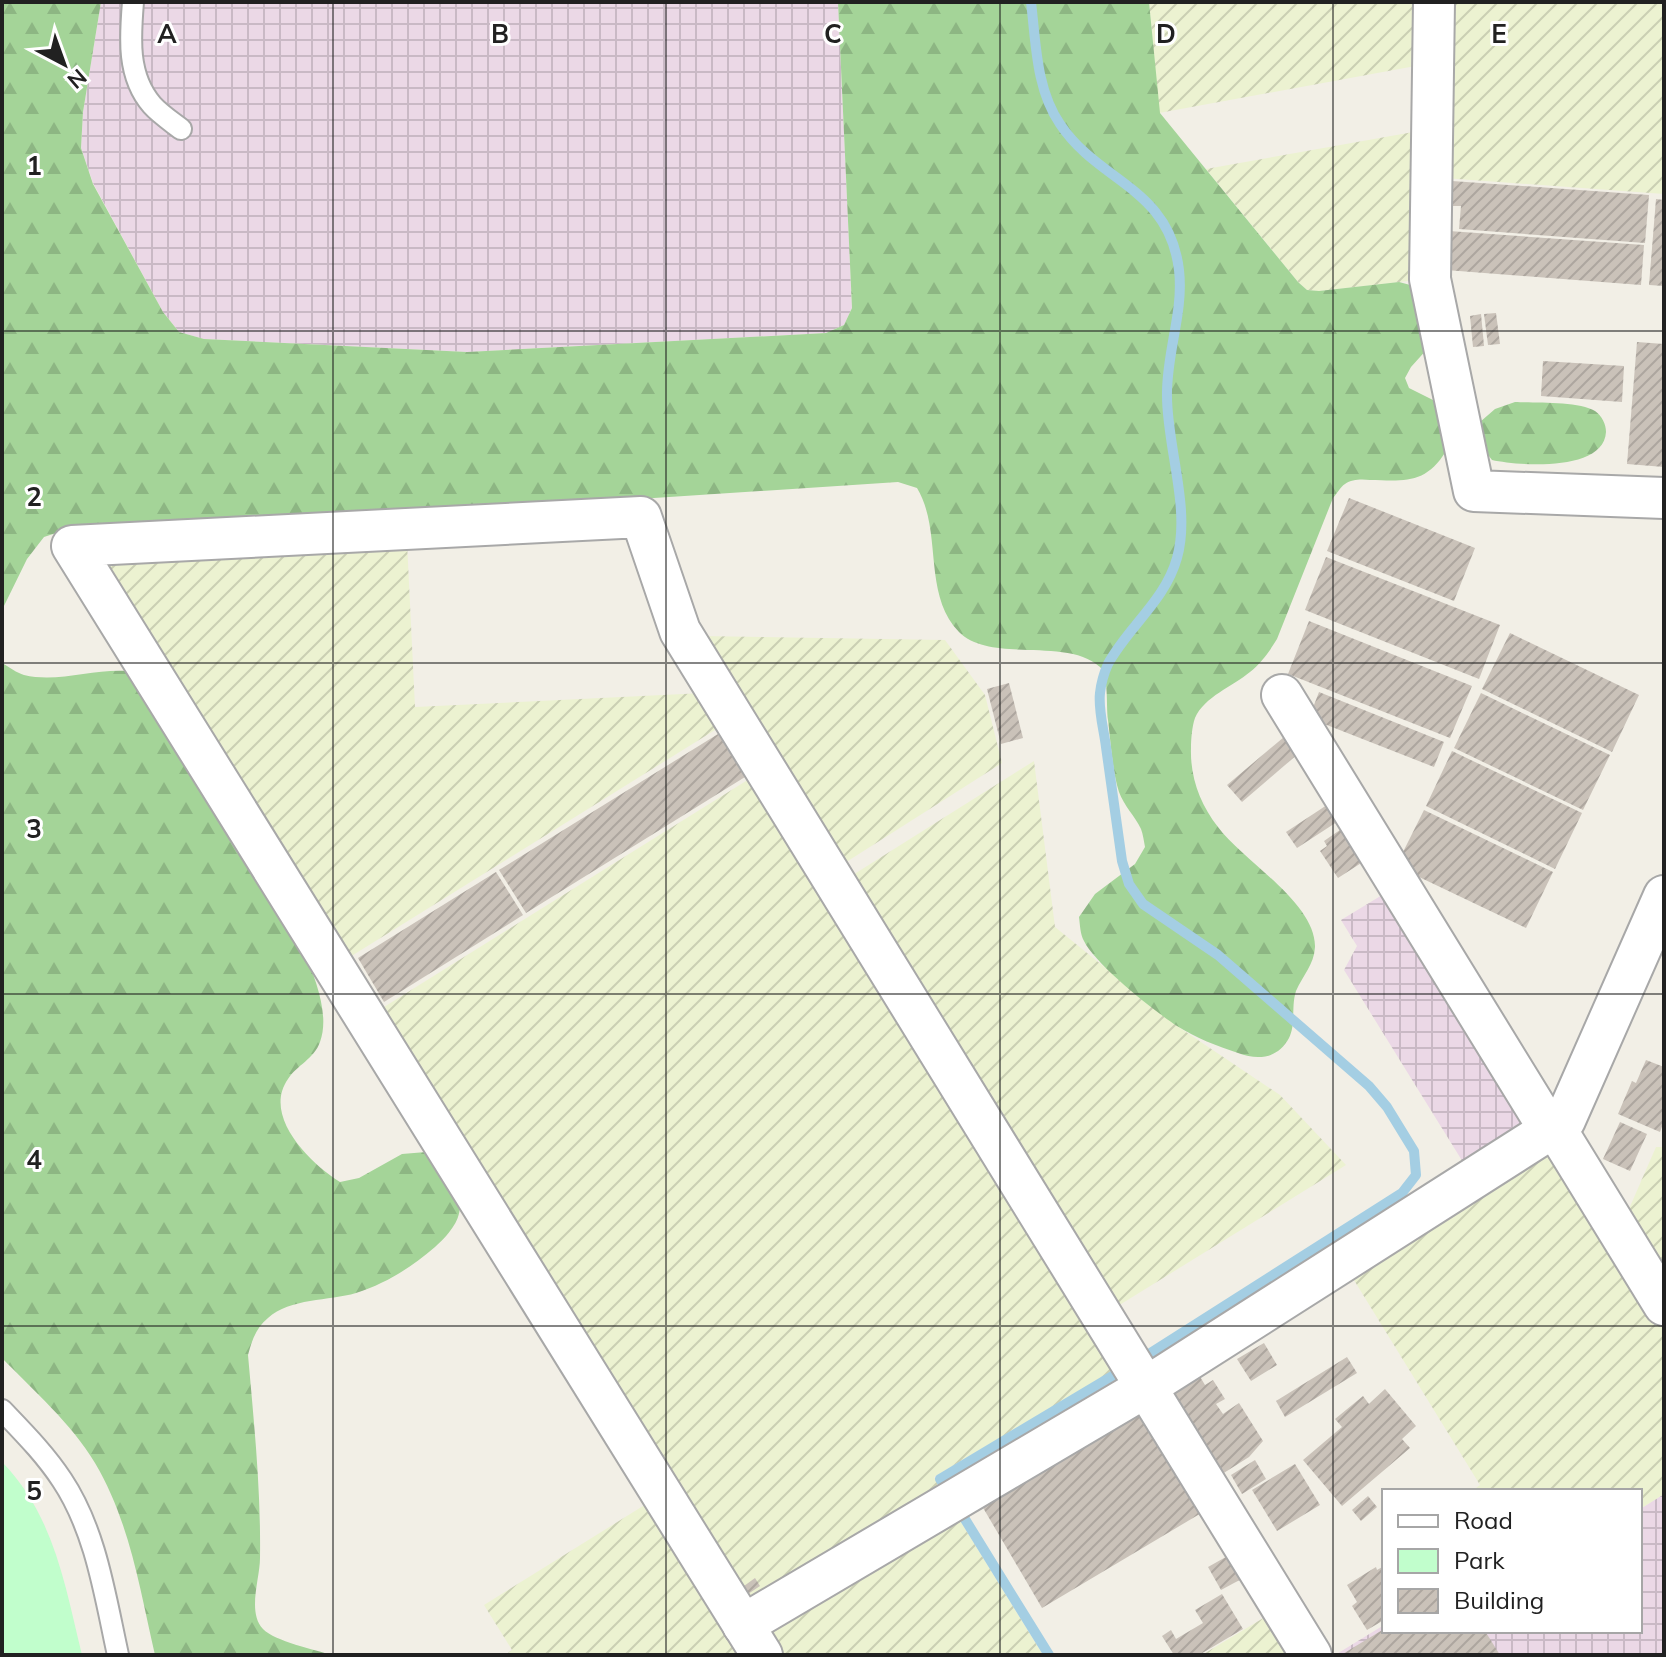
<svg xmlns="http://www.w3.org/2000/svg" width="1666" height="1657" font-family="Mulish,sans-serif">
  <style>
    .industrial { fill: url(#industrial-grid) }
    .farmland { fill: url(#farmland-furrows) }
    .forest { fill: url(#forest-firs) }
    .park { fill: #c1fecc }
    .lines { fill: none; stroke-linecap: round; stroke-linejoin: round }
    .stream { stroke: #a4cee3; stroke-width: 10 }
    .building { fill: url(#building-hatch) }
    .service-casing { stroke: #a8a8a8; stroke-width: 24 }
    .minor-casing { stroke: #a8a8a8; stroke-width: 44 }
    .service { stroke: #fff; stroke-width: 20 }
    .minor { stroke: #fff; stroke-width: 40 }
    .grid { fill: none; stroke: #212121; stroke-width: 2; stroke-opacity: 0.55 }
    .grid-label { font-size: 26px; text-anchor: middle; font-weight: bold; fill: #212121; stroke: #fff; stroke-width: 6; stroke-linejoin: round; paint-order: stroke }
  </style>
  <defs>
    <pattern id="industrial-grid" width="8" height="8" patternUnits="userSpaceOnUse" patternTransform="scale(2)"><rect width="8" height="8" fill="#ebd8e6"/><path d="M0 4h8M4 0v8" fill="none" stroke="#c9b9c5"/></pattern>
    <pattern id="farmland-furrows" width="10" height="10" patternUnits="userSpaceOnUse" patternTransform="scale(2)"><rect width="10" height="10" fill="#ecf2d1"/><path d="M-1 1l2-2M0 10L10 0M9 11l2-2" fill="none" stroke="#cacfb3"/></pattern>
    <pattern id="forest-firs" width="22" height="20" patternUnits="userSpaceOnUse" patternTransform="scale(2)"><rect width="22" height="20" fill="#a4d498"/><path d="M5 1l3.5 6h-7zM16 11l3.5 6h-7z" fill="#8db683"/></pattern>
    <pattern id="building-hatch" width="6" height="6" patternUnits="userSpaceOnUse" patternTransform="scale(2)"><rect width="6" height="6" fill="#cac2b9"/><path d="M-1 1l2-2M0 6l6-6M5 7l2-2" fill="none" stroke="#ada69f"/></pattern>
  </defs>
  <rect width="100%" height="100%" fill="#f2efe6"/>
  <!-- industrial -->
  <g class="industrial">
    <path d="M101 2H838L852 308 844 325 826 333 467 352 204 339 179 332 163 312 93 183 81 148 83 112Z"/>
    <path d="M1392 889 1536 1123 1466 1167 1344 970 1357 946 1341 920Z"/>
    <path d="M1664 1494V1655H1335L1384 1625V1631H1640V1509Z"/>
  </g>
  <!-- farmland -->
  <g class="farmland">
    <path d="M1149 2H1422L1421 65 1159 113Z"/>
    <path d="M1447 2H1653L1664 5V194L1444 178Z"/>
    <path d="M1419 131 1417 280 1319 291 1307 290 1298 282 1206 169Z"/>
    <path d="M407 542 415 707 704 693 723 725 345 960 99 565 103 557Z"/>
    <path d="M699 636 945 640 985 695 1002 763 840 866Z"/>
    <path d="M1034 761 1055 927 1177 1026 1280 1095 1346 1165 1113 1309 848 878Z"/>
    <path d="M754 776 1119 1367 934 1477 943 1492 754 1604 744 1601 376 1012Z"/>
    <path d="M1656 1147H1664V1281L1625 1218Z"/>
    <path d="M1554 1150 1664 1330V1494L1640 1509V1491H1472L1480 1485 1349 1272Z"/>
    <path d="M651 1501 747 1655H505L512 1650 484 1605Z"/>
    <path d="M956 1514 1043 1655H777L768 1625Z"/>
    <path d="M1270 1614 1296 1655H1202Z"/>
  </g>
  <!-- forest -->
  <g class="forest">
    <path d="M2 2H101L83 112 81 148 93 184 163 312 179 332 204 339 467 352 826 333 844 325 852 308 838 2H1149L1160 113 1298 282 1307 290 1319 291 1399 282 1414 286 1429 347 1411 367 1405 378 1409 388 1439 403 1446 451C1426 484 1405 481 1370 480 1362 479 1352 479 1345 484 1340 487 1337 494 1333 498L1277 639C1269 652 1262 662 1250 672 1233 686 1204 697 1195 718 1192 726 1191 740 1191 748 1190 777 1200 804 1218 827 1242 860 1316 903 1315 947 1314 965 1303 975 1296 991 1291 1006 1296 1024 1289 1038 1278 1058 1259 1061 1238 1053 1217 1046 1196 1038 1177 1026 1154 1011 1095 964 1084 941 1080 934 1080 924 1079 917L1095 894 1135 864 1145 847C1144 842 1143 834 1141 829 1135 816 1124 806 1119 792 1112 770 1111 744 1108 720 1106 705 1109 676 1100 667 1066 636 991 664 959 632 922 594 943 531 917 488L898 482 654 498 71 528 44 537 27 559 2 610Z"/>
    <path d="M1515 402C1535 403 1579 401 1595 411 1602 416 1606 424 1606 432 1604 472 1519 466 1492 460L1478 442 1480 422 1495 409Z"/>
    <path d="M2 663C9 667 17 673 24 675 57 683 93 669 126 671L305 953C315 978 330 1015 320 1042 314 1059 297 1065 288 1079 262 1116 310 1163 340 1182L359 1178 402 1154 426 1152C457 1190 479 1207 435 1247 410 1268 387 1283 356 1293 329 1301 290 1298 268 1318 256 1328 252 1340 248 1355 254 1423 261 1490 260 1558 260 1579 247 1612 263 1629 274 1641 316 1650 332 1655H155C140 1590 130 1522 95 1463 71 1423 34 1391 2 1358Z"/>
  </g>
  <!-- park -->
  <path class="park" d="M2 1462C54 1515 65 1585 82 1655H2Z"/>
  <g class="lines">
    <!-- stream -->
    <g class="stream">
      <path d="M1031 2C1036 43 1036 89 1060 124 1099 183 1169 187 1179 270 1184 312 1166 354 1167 396 1167 447 1191 509 1177 558 1165 601 1128 627 1108 664 1104 673 1101 684 1100 693 1098 710 1104 730 1106 747 1111 785 1117 823 1122 861L1129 884 1143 904 1218 955 1369 1086 1387 1107 1414 1151 1416 1175 1402 1193 1149 1354"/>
      <path d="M944 1485 940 1479 1114 1375"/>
      <path d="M963 1516 1049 1655"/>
    </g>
  </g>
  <!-- building -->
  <g class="building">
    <path d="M1452 181 1649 195 1645 243 1459 229 1461 206H1450Z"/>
    <path d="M1656 199 1664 200V286L1649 285Z"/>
    <path d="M1449 231 1644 245 1641 285 1446 270Z"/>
    <path d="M1496 313 1500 344 1488 345 1484 314Z"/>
    <path d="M1481 314 1484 346 1473 347 1470 316Z"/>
    <path d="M1637 342 1664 344V467L1627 464Z"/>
    <path d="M1543 361 1624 366 1622 402 1541 396Z"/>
    <path d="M1349 498 1475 548 1454 601 1327 551Z"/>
    <path d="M1326 557 1500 625 1479 679 1305 610Z"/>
    <path d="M1309 621 1472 686 1450 738 1288 674Z"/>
    <path d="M1510 633 1639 695 1612 752 1482 689Z"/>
    <path d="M1009 683 1023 738 1001 744 987 689Z"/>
    <path d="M1319 692 1444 742 1434 767 1309 718Z"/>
    <path d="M1481 693 1610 755 1583 810 1454 748Z"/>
    <path d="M718 734 745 777 526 913 499 870Z"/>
    <path d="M1284 737 1299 753 1242 802 1227 785Z"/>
    <path d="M1452 751 1582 813 1555 869 1426 806Z"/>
    <path d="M1333 801 1343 818 1297 848 1286 832Z"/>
    <path d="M1424 810 1553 872 1526 928 1396 866Z"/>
    <path d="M1350 823 1372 856 1338 878 1320 851 1327 846 1324 841Z"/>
    <path d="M496 872 523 915 384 1002 358 958Z"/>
    <path d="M1646 1060 1664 1067V1121L1660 1132 1618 1114 1632 1081 1636 1083Z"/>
    <path d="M1620 1122 1647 1134 1630 1171 1603 1159Z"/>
    <path d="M1264 1343 1277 1365 1251 1381 1237 1359Z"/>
    <path d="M1347 1357 1357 1373 1285 1417 1276 1401Z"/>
    <path d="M1199 1375 1205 1385 1213 1380 1225 1399 1216 1404 1223 1414 1239 1403 1263 1441 1249 1457 1219 1476 1168 1394Z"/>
    <path d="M1385 1389 1416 1426 1402 1439 1410 1448 1342 1506 1303 1460 1342 1427 1335 1419 1363 1396 1369 1404Z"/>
    <path d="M1143 1410 1203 1512 1042 1608 982 1506Z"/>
    <path d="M1255 1460 1266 1479 1242 1494 1231 1475Z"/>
    <path d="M1295 1464 1320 1505 1277 1531 1252 1490Z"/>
    <path d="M1368 1496 1377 1507 1361 1521 1352 1510Z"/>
    <path d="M1233 1553 1247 1576 1221 1590 1208 1567Z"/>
    <path d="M1384 1566V1620L1367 1630 1352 1606 1357 1602 1347 1585 1376 1567 1377 1570Z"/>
    <path d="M755 1578 760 1586 748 1594 744 1586Z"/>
    <path d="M1222 1594 1243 1629 1199 1655H1174L1162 1636 1171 1630 1176 1639 1203 1623 1195 1610Z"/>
    <path d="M1384 1629V1631H1485L1500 1655H1341Z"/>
  </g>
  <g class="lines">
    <!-- service casing -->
    <g class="service-casing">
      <g id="service">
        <path d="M133 2C130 38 127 76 152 105 160 114 172 122 181 129"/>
        <path d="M2 1410C23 1432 45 1454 62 1480 96 1531 105 1596 118 1655"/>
      </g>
    </g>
    <!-- minor casing -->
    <g class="minor-casing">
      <g id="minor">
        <path d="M1434 2 1430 279 1474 491 1664 498"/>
        <path d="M1282 695 1549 1129"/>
        <path d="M1554 1126 1664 1305"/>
        <path d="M743 1625 1146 1387 1565 1120 1664 896"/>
        <path d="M762 1655 72 546 641 517 680 631 1311 1655"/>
      </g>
    </g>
    <!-- service -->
    <use href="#service" class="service"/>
    <!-- minor -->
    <use href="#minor" class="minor"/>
  </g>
  <!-- grid -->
  <path class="grid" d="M333 2V1655M666 2V1655M1000 2V1655M1333 2V1655M2 331H1664M2 663H1664M2 994H1664M2 1326H1664"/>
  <g class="grid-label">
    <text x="167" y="43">A</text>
    <text x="500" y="43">B</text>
    <text x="833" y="43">C</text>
    <text x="1166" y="43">D</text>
    <text x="1499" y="43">E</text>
    <text x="34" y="175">1</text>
    <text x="34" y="506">2</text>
    <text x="34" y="838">3</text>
    <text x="34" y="1169">4</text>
    <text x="34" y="1500">5</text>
  </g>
  <!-- border -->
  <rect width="1666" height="1657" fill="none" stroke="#212121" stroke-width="8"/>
  <!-- legend -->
  <rect x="1382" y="1489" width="260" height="144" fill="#ffffff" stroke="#a6a6a6" stroke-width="2"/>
  <rect x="1398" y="1515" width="40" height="12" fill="#ffffff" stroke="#a6a6a6" stroke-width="2"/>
  <text x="1454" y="1529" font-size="24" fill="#212121">Road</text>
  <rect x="1398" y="1549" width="40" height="24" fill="#c1fecc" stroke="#a6a6a6" stroke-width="2"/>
  <text x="1454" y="1569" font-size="24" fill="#212121">Park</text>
  <rect x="1398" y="1589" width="40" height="24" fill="url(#building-hatch)" stroke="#a6a6a6" stroke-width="2"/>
  <text x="1454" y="1609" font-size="24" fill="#212121">Building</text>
  <!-- north arrow -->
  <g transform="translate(64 64) rotate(139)" stroke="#ffffff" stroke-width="6" paint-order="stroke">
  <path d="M0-6L14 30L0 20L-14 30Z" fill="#212121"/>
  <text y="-12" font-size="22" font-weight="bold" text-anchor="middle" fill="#212121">N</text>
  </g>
</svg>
